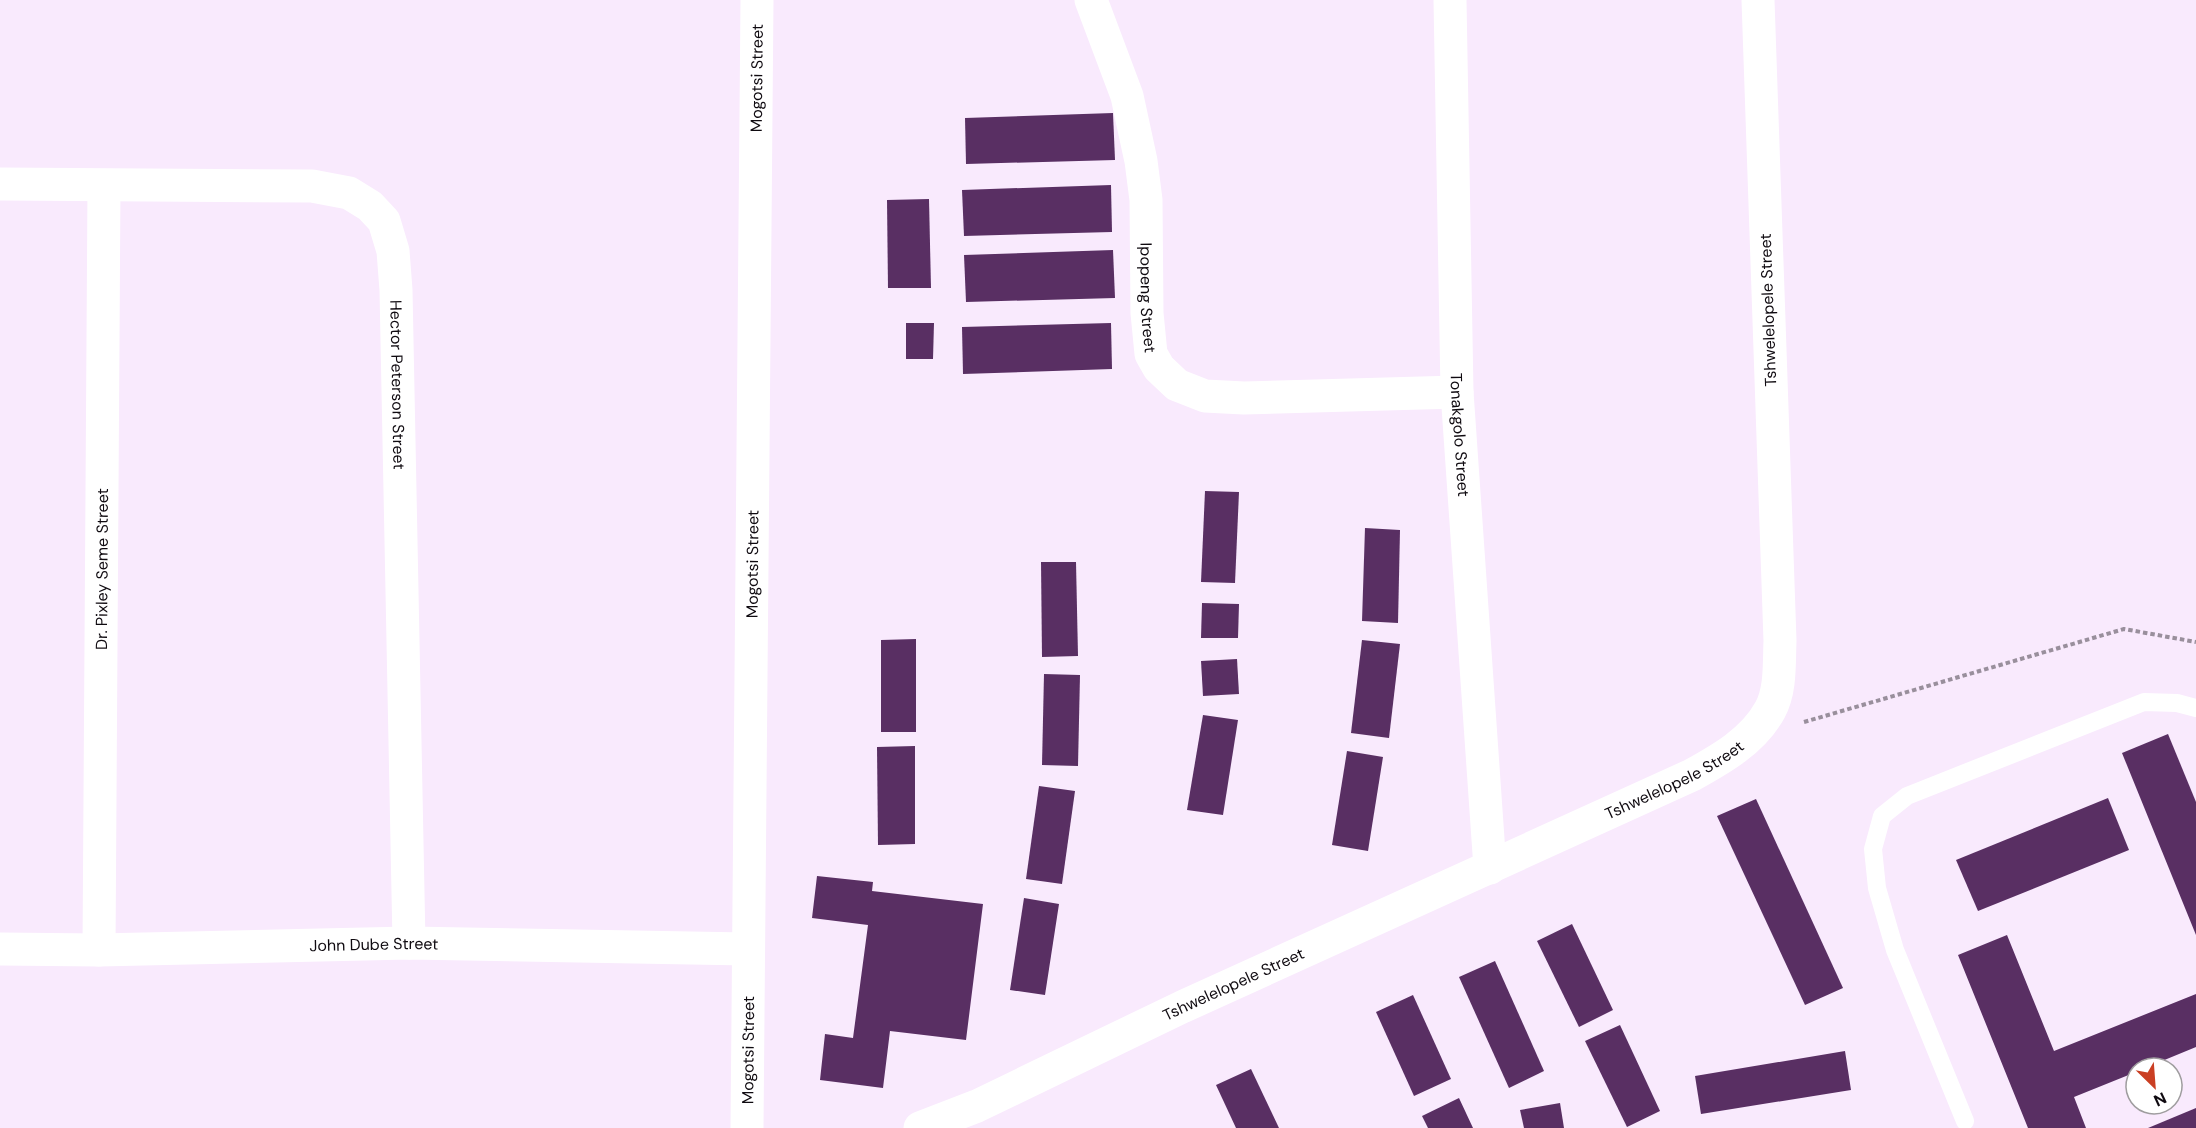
<svg xmlns="http://www.w3.org/2000/svg" width="2196" height="1128" font-family="'DM Sans',sans-serif">
  <style>
    .building { fill: #592f63 }
    .lines { fill: none; stroke-linecap: round; stroke-linejoin: round }
    .path { stroke: #998f9c; stroke-width: 4; stroke-dasharray: 4.5 3; stroke-linecap: butt }
    .service { stroke: #fff; stroke-width: 18 }
    .minor { stroke: #fff; stroke-width: 33 }
    .tertiary { stroke: #fff; stroke-width: 33 }
    .labels { text-anchor: middle; dominant-baseline: central; stroke-width: 6; stroke-linejoin: round; paint-order: stroke }
    .street-label { font-size: 16px; fill: #0f0a10; stroke: #fff }
  </style>
  <rect width="100%" height="100%" fill="#f9eafd"/>
  <!-- building -->
  <g class="building">
    <path d="M1113 113 1115 160 966 164 965 118Z"/>
    <path d="M1111 185 1112 232 964 236 962 190Z"/>
    <path d="M929 199 931 288H888L887 200Z"/>
    <path d="M1113 250 1115 298 966 302 964 255Z"/>
    <path d="M906 323H934L933 359H906Z"/>
    <path d="M1111 323 1112 369 963 374 962 327Z"/>
    <path d="M1205 491 1239 492 1235 583 1201 582Z"/>
    <path d="M1365 528 1400 530 1398 623 1362 621Z"/>
    <path d="M1041 562H1076L1078 656 1042 657Z"/>
    <path d="M1202 603 1239 604 1238 638H1201Z"/>
    <path d="M916 639V732H881V640Z"/>
    <path d="M1362 640 1400 644 1389 738 1351 733Z"/>
    <path d="M1237 659 1239 694 1203 696 1201 661Z"/>
    <path d="M1044 674 1080 675 1078 766 1042 765Z"/>
    <path d="M1203 715 1238 720 1223 815 1187 810Z"/>
    <path d="M2168 734 2196 802V935L2122 753Z"/>
    <path d="M915 746V844L878 845 877 747Z"/>
    <path d="M1347 751 1383 757 1368 851 1332 845Z"/>
    <path d="M1039 786 1075 791 1062 884 1026 879Z"/>
    <path d="M2108 798 2129 850 1978 911 1956 860Z"/>
    <path d="M1756 799 1843 988 1805 1005 1717 816Z"/>
    <path d="M817 876 873 882 872 891 983 904 966 1040 890 1031 883 1088 820 1080 825 1034 853 1038 868 925 812 918Z"/>
    <path d="M1024 898 1059 904 1045 995 1010 990Z"/>
    <path d="M1572 924 1613 1010 1579 1027 1537 941Z"/>
    <path d="M2007 935 2054 1051 2196 994V1047L2145 1068H2136V1072L2074 1097 2086 1128H2028L1958 955Z"/>
    <path d="M1495 961 1544 1071 1509 1088 1459 977Z"/>
    <path d="M1413 995 1451 1079 1414 1096 1376 1012Z"/>
    <path d="M1620 1025 1660 1111 1627 1127 1585 1041Z"/>
    <path d="M1845 1051 1851 1090 1701 1114 1695 1076Z"/>
    <path d="M1251 1069 1279 1128H1236L1216 1085Z"/>
    <path d="M1459 1098 1473 1128H1428L1422 1116Z"/>
    <path d="M1560 1103 1564 1128H1524L1520 1110Z"/>
    <path d="M2196 1108V1128H2148Z"/>
  </g>
  <g class="lines">
    <!-- path -->
    <path class="path" d="M1804 722 2124 629 2196 642"/>
    <!-- service -->
    <path class="service" d="M1965 1121 1895 950 1877 888 1873 849 1882 816 1907 796 2144 702 2177 703 2196 708"/>
    <!-- minor -->
    <g class="minor">
      <path id="s1" d="M1091 0 1127 96 1141 161 1146 200 1147 313 1151 354 1159 368 1177 385 1205 396 1244 398 1457 392"/>
      <path id="s2" d="M1450 0 1457 392 1490 868"/>
      <path id="s3" d="M0 184 312 186 349 193 370 206 384 221 393 251 396 290 409 943"/>
      <path id="s4" d="M0 949 99 950 409 943 747 949"/>
      <path id="s5" d="M99 950 104 186"/>
      <path id="s6" d="M920 1128 977 1106 1182 1007 1692 775C1721 759 1753 741 1770 710 1781 690 1779 663 1780 641L1758 0"/>
    </g>
    <!-- tertiary -->
    <path class="tertiary" id="s7" d="M747 1128 757 0"/>
  </g>
  <g class="labels">
    <!-- street labels -->
    <g class="street-label">
      <text stroke="none"><textPath href="#s7" startOffset="1050">Mogotsi Street</textPath></text>
      <text stroke="none"><textPath href="#s1" startOffset="306">Ipopeng Street</textPath></text>
      <text transform="translate(1768 310) rotate(-92)">Tshwelelopele Street</text>
      <text stroke="none"><textPath href="#s3" startOffset="560">Hector Peterson Street</textPath></text>
      <text stroke="none"><textPath href="#s2" startOffset="435">Tonakgolo Street</textPath></text>
      <text stroke="none"><textPath href="#s7" startOffset="564">Mogotsi Street</textPath></text>
      <text stroke="none"><textPath href="#s5" startOffset="381">Dr. Pixley Seme Street</textPath></text>
      <text stroke="none"><textPath href="#s6" startOffset="831">Tshwelelopele Street</textPath></text>
      <text stroke="none"><textPath href="#s4" startOffset="374">John Dube Street</textPath></text>
      <text stroke="none"><textPath href="#s6" startOffset="345">Tshwelelopele Street</textPath></text>
      <text stroke="none"><textPath href="#s7" startOffset="78">Mogotsi Street</textPath></text>
    </g>
  </g>
  <!-- north arrow -->
  <g transform="translate(2154 1086) rotate(155)"><circle r="28" fill="#ffffff" stroke="#9f9d9f" stroke-width="1.5"/>
  <path d="M0-4.5L10 22L0 15L-10 22Z" fill="#ca3f23"/>
  <text y="-9" font-size="16" font-weight="bold" text-anchor="middle" fill="#0f0a10">N</text>
  </g>
</svg>
